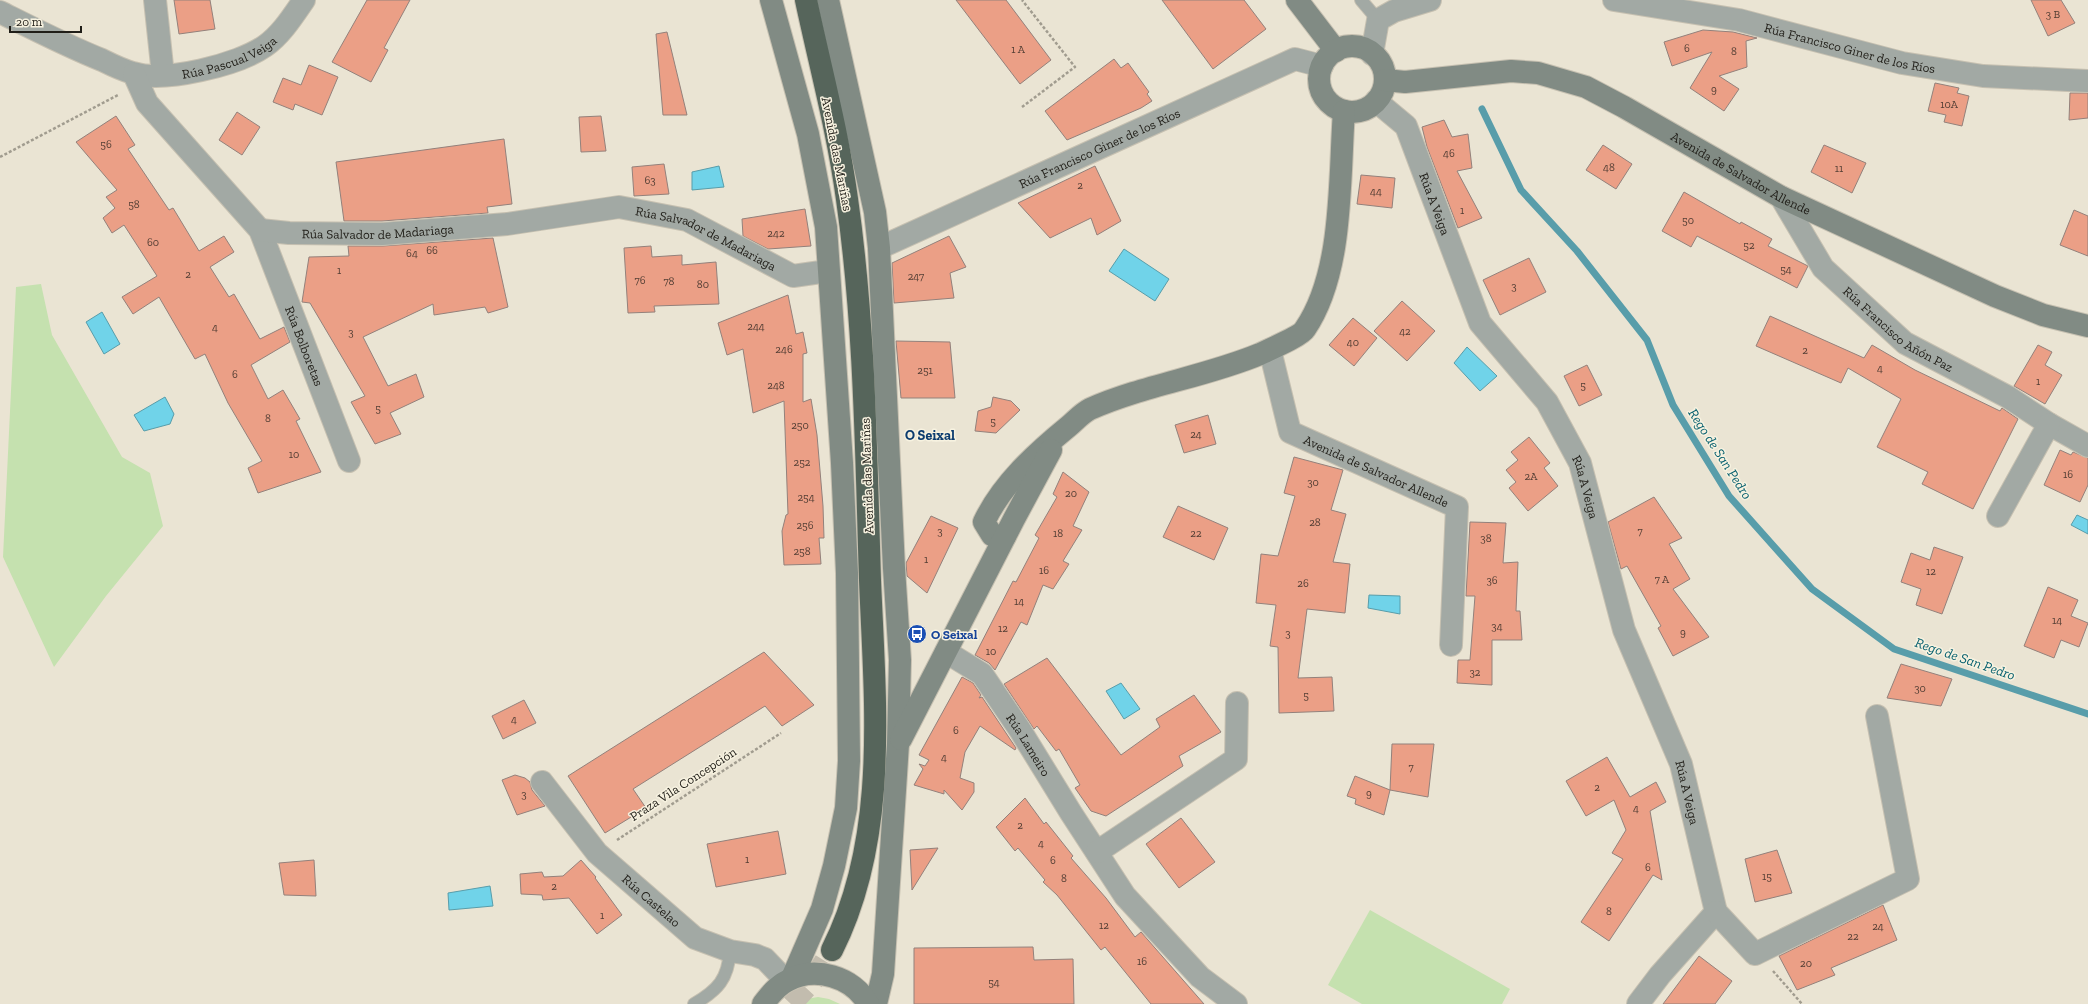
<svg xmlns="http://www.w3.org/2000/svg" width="2088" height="1004" font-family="'Zilla Slab',serif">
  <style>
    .green { fill: #c5e1af }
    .water { fill: #70d3e9; stroke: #589daa }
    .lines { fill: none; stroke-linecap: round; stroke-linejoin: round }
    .stream { stroke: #589daa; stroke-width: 7 }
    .building { fill: #eb9f86; stroke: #93817b }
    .highway-tunnel { stroke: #c2bcae; stroke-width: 22; stroke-dasharray: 22 11; stroke-linecap: butt }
    .lane-casing { stroke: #c6c0b1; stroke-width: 14 }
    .street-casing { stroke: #c6c0b1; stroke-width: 24 }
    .secondary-casing { stroke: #c6c0b1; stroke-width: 24 }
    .highway-casing { stroke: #c6c0b1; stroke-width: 24 }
    .path { stroke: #a19c8f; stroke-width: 2.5; stroke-dasharray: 3 2; stroke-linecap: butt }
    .lane { stroke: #a2a9a4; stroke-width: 12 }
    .street { stroke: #a2a9a4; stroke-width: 22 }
    .secondary { stroke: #818b84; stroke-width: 22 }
    .highway { stroke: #56655b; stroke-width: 22 }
    .labels { text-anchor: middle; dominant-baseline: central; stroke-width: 3; stroke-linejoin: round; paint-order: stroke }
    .number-label { font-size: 11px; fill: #533e34 }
    .street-label { font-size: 13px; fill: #201e18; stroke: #f7f2e0 }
    .transit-label { font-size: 13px; font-weight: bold; fill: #164399; stroke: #f7f2e0; text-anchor: start }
    .neighbourhood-label { font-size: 14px; font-weight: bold; fill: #0c3c6f; stroke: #f7f2e0 }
    .water-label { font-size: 14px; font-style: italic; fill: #08606f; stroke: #f7f2e0 }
  </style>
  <rect width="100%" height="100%" fill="#eae4d3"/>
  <!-- green -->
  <g class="green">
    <path d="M41 284 52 335 122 457 150 473 163 526 106 596 54 667 3 557 16 287Z"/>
    <path d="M1370 910 1510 989 1502 1004H1362L1328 985Z"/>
    <path d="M818 997 829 999 840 1004H796L806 999Z"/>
  </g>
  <!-- water -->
  <g class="water">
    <path d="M719 166 724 187 692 190V172Z"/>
    <path d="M1124 249 1169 279 1155 301 1109 271Z"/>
    <path d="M102 312 120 344 104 354 86 322Z"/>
    <path d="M1467 347 1497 376 1480 391 1454 363Z"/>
    <path d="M165 397 174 414 170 424 144 431 134 415Z"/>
    <path d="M2077 515 2088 520V534L2071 525Z"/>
    <path d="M1369 595 1400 596V614L1368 608Z"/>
    <path d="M1121 683 1140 709 1124 719 1106 691Z"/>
    <path d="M490 886 493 906 449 910 448 893Z"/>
  </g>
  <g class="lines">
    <!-- stream -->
    <path class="stream" d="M1482 109 1521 190 1577 251 1647 340 1673 405 1729 496 1812 589 1894 649 2088 714"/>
  </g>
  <!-- building -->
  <g class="building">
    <path d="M174 0H210L215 29 179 34Z"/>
    <path d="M367 0H410L384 48 388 50 371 82 332 62Z"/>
    <path d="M956 0H1006L1051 60 1020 84Z"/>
    <path d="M1162 0H1244L1266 29 1213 69Z"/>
    <path d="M2031 0H2061L2075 23 2048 36Z"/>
    <path d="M1703 30 1733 32 1757 38 1746 41 1747 67 1719 76 1739 89 1724 111 1690 88 1712 52 1672 66 1664 42Z"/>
    <path d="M667 32 687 115H663L656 34Z"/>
    <path d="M1114 59 1121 68 1128 63 1149 92 1147 94 1152 101 1141 108 1067 140 1045 111Z"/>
    <path d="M309 65 338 77 322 115 295 104 293 110 273 102 283 78 301 85Z"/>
    <path d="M1935 83 1959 88 1957 93 1969 96 1962 126 1944 122 1946 115 1928 111Z"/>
    <path d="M2070 93H2088V118L2069 120Z"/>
    <path d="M237 112 260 127 242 155 219 140Z"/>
    <path d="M116 116 135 145 128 149 169 210 173 208 199 251 224 236 234 252 210 267 229 297 234 294 260 339 284 327 290 342 251 365 268 399 283 390 300 419 296 421 321 472 258 493 248 468 262 461 228 403 205 354 195 359 159 297 133 314 122 297 157 276 124 225 112 233 103 218 115 208 106 197 117 190 76 142Z"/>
    <path d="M601 116 606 151 581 152 579 117Z"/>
    <path d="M1444 120 1452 137 1468 134 1472 168 1457 171 1482 218 1458 228 1427 147 1422 127Z"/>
    <path d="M504 139 512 204 487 207 488 213 382 221H344L336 162Z"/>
    <path d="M1603 145 1632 164 1616 189 1586 170Z"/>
    <path d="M1824 145 1866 163 1852 193 1811 172Z"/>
    <path d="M664 164 669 194 634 196 632 167Z"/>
    <path d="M1095 166 1121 221 1097 235 1091 218 1050 238 1018 203Z"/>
    <path d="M1361 175 1395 178 1392 208 1357 204Z"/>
    <path d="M1684 192 1740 224 1741 222 1772 239 1768 246 1808 266 1797 288 1697 236 1691 247 1662 231Z"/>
    <path d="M805 209 811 246 768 249 743 236 742 219Z"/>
    <path d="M2074 210 2088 216V256L2060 245Z"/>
    <path d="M949 236 966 267 950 273 954 298 894 303 892 263Z"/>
    <path d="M493 238 508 307 488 313 485 307 434 315 433 304 363 337 388 386 416 374 424 397 390 413 401 434 375 444 351 402 365 396 310 303 302 302 309 257 349 256 348 246H383Z"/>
    <path d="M651 246 652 257 682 255V265L716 262 719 304 654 306 655 312 628 313 624 248Z"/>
    <path d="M1529 258 1546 292 1500 315 1483 280Z"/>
    <path d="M788 295 796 334 803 332 807 353 803 354V402L811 399 817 435 823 506 824 538H819L821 564 784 565 782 531 786 515 788 514 784 401 753 413 743 349 727 355 718 323Z"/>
    <path d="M1402 301 1435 331 1407 361 1374 331Z"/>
    <path d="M1770 316 1864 358 1872 345 1915 370 2000 411 2002 408 2018 419 1973 509 1922 484 1928 472 1877 447 1901 399 1848 368 1841 383 1756 346Z"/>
    <path d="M1353 318 1377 338 1354 366 1329 345Z"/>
    <path d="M896 341 950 342 955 398H901Z"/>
    <path d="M2038 345 2052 352 2045 365 2062 375 2045 404 2014 386Z"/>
    <path d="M1587 365 1602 395 1579 406 1564 376Z"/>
    <path d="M993 397 1011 401 1020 410 996 433 975 431 978 411 991 407Z"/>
    <path d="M1208 415 1216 444 1184 453 1175 425Z"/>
    <path d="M1529 437 1550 463 1544 468 1558 486 1528 511 1509 488 1516 482 1506 470 1518 460 1511 452Z"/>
    <path d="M2060 450 2071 455 2073 452 2088 458V485L2080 502 2044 485Z"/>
    <path d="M1294 457 1343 470 1331 510 1346 514 1333 562 1350 564 1345 613 1307 609 1298 678 1332 677 1334 711 1279 713 1278 647 1270 646 1276 605 1256 603 1261 554 1278 556 1295 496 1284 493Z"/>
    <path d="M1063 472 1089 492 1073 526 1082 530 1063 561 1069 564 1053 589 1043 585 1027 625 1021 622 995 670 989 663 975 655 1013 581 1016 582 1039 538 1035 535 1057 497 1053 494Z"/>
    <path d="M1654 497 1682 538 1669 544 1690 579 1673 589 1709 637 1673 656 1658 628 1661 626 1627 566 1621 569 1608 522Z"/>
    <path d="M1178 506 1228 528 1214 560 1163 537Z"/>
    <path d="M931 516 958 528 927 593 907 576 906 563Z"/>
    <path d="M1470 522 1506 523 1503 563 1518 562 1516 611H1520L1522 640H1492V685L1457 683 1458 660H1470L1475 596H1466Z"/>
    <path d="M1934 547 1963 557 1942 614 1916 605 1921 589 1901 582 1911 553 1930 560Z"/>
    <path d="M2048 587 2078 600 2071 616 2088 623 2079 647 2061 640 2054 658 2024 646Z"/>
    <path d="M764 652 814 705 782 726 765 706 633 789 646 808 605 833 568 776Z"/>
    <path d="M1047 658 1121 755 1160 727 1156 719 1194 695 1221 732 1179 756 1183 766 1106 816 1091 811 1075 788 1080 785 1059 749 1056 751 1037 726 1034 729 1004 684Z"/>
    <path d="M1901 664 1952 679 1941 706 1887 698Z"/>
    <path d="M962 677 973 683 981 695 979 698 982 697 1016 748 1015 750 980 726 965 752 960 778 974 783V792L962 810 944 790V794L914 785 923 769 919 764 925 766 929 760 919 755Z"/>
    <path d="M524 700 536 723 503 739 492 716Z"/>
    <path d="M1392 744H1434L1428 797 1390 790Z"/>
    <path d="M1607 757 1630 797 1656 782 1666 802 1650 811 1662 880 1653 875 1609 941 1581 922 1623 859 1612 853 1626 830 1614 800 1586 816 1566 781Z"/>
    <path d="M515 775 525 778 530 782 532 790 545 806 517 815 502 780Z"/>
    <path d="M1355 776 1390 790 1384 815 1355 804 1356 799 1347 796Z"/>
    <path d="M1025 798 1044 824 1046 822 1073 856 1071 858 1106 898 1135 937 1141 932 1204 1004H1151L1105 947 1101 950 1057 895 1043 882 1045 880 1018 848 1015 851 996 827Z"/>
    <path d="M1181 818 1215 862 1179 888 1146 844Z"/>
    <path d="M778 831 786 874 716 887 707 844Z"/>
    <path d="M938 848 912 890 910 850Z"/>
    <path d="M1777 850 1792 893 1755 902 1745 859Z"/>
    <path d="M314 860 316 896 284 895 279 863Z"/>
    <path d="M581 860 596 877 595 878 622 915 597 934 569 898 543 900 542 895 521 894 520 874 542 872 544 877 563 876Z"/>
    <path d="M1883 905 1897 940 1831 968 1835 975 1797 990 1779 956Z"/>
    <path d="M1033 947 1034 960 1073 959 1074 1004H914V948Z"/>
    <path d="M1699 956 1732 981 1715 1004H1663Z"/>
  </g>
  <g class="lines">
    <!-- highway-tunnel -->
    <path class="highway-tunnel" d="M791 1004 814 979 832 950"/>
    <!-- lane casing -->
    <g class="lane-casing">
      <g id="lane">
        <path d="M1361 0 1378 20"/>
        <path d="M694 1004C718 990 728 979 730 951"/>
      </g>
    </g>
    <!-- street casing -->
    <g class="street-casing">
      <g id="street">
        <path d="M155 0 163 75"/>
        <path id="s1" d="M1614 0 1739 20 1902 63 1983 76 2088 81"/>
        <path id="s2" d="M0 12C34 29 67 46 102 60 112 65 122 70 133 73 164 83 238 65 265 46 281 35 293 16 304 0"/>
        <path d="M1372 54 1378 20 1394 11 1430 0"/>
        <path id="s3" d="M134 74 147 103 260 230 349 461"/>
        <path id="s4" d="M1376 101 1406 126 1480 323 1547 402 1580 463 1624 630 1681 764 1716 912 1660 975 1638 1004"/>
        <path id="s5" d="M1781 197 1823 268 1905 343 2008 397 2049 424 2088 446"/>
        <path id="s6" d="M260 230 289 233 382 234 507 224 619 207 687 220 793 276 828 271"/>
        <path id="s7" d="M879 248 1295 59 1322 66"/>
        <path id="s8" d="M1270 350 1290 432 1457 507 1451 645"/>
        <path d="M1998 516 2049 424"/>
        <path id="s9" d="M946 652 982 674 1020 730 1071 813 1125 896 1200 977 1236 1004"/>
        <path id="s10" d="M542 782 597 853 695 938 730 951 755 955 765 959 786 981"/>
        <path d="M1097 852 1236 759 1237 703"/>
        <path d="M1716 912 1755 954 1908 879 1877 716"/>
      </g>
    </g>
    <!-- secondary casing -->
    <g class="secondary-casing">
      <g id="secondary">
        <path d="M771 0 808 134 826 227 842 463 847 573 849 761 846 808 834 866 822 909 792 978"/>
        <path d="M828 0 875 212 879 248 894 568 900 660 898 744 883 974 876 1004"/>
        <path d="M1297 0 1336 51"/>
        <circle cx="1352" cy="79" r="33"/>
        <path id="s11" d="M1385 80 1405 82 1511 71 1538 73 1586 87 1624 107 1781 197 1995 296 2043 315 2088 326"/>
        <path d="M1005 536 992 535 984 522C1002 484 1036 453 1069 426 1075 421 1082 413 1090 409 1144 385 1205 377 1260 354 1268 350 1301 336 1305 329 1344 272 1339 178 1344 111"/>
        <path d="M901 739 1014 519 1051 450"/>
        <path d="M763 1004C770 995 777 986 787 981 815 965 853 977 868 1004"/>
      </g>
    </g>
    <!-- highway casing -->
    <g class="highway-casing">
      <path id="highway" d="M806 0C820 66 838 132 847 199 865 325 866 453 870 580 875 703 889 837 832 950"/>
    </g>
    <!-- path -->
    <g class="path">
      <path d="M1022 107 1075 67 1022 0"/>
      <path d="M0 157 118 95"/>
      <path d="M617 840 781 733"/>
      <path d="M1773 971 1802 1004"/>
    </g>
    <!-- lane -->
    <use href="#lane" class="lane"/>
    <!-- street -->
    <use href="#street" class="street"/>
    <!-- secondary -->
    <use href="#secondary" class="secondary"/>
    <!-- highway -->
    <use href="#highway" class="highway"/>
  </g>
  <!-- icons -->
  <defs>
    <g id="bus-disc" transform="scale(1)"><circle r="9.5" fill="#1a4fb4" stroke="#f7f2e0"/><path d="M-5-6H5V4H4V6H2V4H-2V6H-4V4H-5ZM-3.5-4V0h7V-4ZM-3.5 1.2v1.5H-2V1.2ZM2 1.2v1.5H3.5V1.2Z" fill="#fff"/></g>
  </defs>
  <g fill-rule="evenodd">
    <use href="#bus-disc" x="917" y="634"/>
  </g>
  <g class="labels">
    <!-- number labels -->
    <g class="number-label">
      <text x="2053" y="14">3 B</text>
      <text x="1687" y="48">6</text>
      <text x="1018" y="49">1 A</text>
      <text x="1734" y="51">8</text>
      <text x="1714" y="89">9</text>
      <text x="1949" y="104">10A</text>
      <text x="106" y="144">56</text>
      <text x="1449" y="153">46</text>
      <text x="1609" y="167">48</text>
      <text x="1839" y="168">11</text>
      <text x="650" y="180">63</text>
      <text x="1080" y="185">2</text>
      <text x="1376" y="191">44</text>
      <text x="134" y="204">58</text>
      <text x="1462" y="210">1</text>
      <text x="1688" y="220">50</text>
      <text x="776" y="233">242</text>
      <text x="153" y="242">60</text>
      <text x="1749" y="245">52</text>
      <text x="432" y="250">66</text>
      <text x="412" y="253">64</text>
      <text x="1786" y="269">54</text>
      <text x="339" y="270">1</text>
      <text x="188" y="274">2</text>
      <text x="916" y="276">247</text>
      <text x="640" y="280">76</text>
      <text x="669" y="281">78</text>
      <text x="703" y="284">80</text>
      <text x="1514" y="286">3</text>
      <text x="756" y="326">244</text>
      <text x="215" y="327">4</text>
      <text x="1405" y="331">42</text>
      <text x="351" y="332">3</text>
      <text x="1353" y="342">40</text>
      <text x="784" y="349">246</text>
      <text x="1805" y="350">2</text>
      <text x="1880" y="368">4</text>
      <text x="925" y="370">251</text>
      <text x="235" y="374">6</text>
      <text x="2038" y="381">1</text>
      <text x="776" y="385">248</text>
      <text x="1583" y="385">5</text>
      <text x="378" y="408">5</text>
      <text x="268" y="418">8</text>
      <text x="993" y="421">5</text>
      <text x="800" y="425">250</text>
      <text x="1196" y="434">24</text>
      <text x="294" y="454">10</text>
      <text x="802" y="462">252</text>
      <text x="2068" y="474">16</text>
      <text x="1531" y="476">2A</text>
      <text x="1313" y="482">30</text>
      <text x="1071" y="493">20</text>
      <text x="806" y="497">254</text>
      <text x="1315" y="522">28</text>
      <text x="805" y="525">256</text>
      <text x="940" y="531">3</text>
      <text x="1640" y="531">7</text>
      <text x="1058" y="533">18</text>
      <text x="1196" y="533">22</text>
      <text x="1486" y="538">38</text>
      <text x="802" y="551">258</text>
      <text x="926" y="559">1</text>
      <text x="1044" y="570">16</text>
      <text x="1931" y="571">12</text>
      <text x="1662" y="579">7 A</text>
      <text x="1492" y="580">36</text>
      <text x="1303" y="583">26</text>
      <text x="1019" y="601">14</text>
      <text x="2057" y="620">14</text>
      <text x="1497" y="626">34</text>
      <text x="1003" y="628">12</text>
      <text x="1683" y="632">9</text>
      <text x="1288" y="633">3</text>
      <text x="991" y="651">10</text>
      <text x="1475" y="672">32</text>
      <text x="1920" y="688">30</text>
      <text x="1306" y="695">5</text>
      <text x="514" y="719">4</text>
      <text x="956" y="730">6</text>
      <text x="944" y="757">4</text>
      <text x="1411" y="767">7</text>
      <text x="1597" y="787">2</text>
      <text x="1369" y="793">9</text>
      <text x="524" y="794">3</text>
      <text x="1636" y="808">4</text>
      <text x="1020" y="825">2</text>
      <text x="1041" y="843">4</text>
      <text x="747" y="859">1</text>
      <text x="1053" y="860">6</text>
      <text x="1648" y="867">6</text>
      <text x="1767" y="876">15</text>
      <text x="1064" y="878">8</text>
      <text x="554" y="886">2</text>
      <text x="1609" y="911">8</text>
      <text x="602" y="915">1</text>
      <text x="1104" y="925">12</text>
      <text x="1878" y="926">24</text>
      <text x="1853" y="936">22</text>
      <text x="1142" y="961">16</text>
      <text x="1806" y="963">20</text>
      <text x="994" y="982">54</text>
    </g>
    <!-- street labels -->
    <g class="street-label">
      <text stroke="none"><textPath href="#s1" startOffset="241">Rúa Francisco Giner de los Ríos</textPath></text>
      <text stroke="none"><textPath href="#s2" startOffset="246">Rúa Pascual Veiga</textPath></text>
      <text stroke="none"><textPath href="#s7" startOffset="242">Rúa Francisco Giner de los Ríos</textPath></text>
      <text transform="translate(837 154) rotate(79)">Avenida das Mariñas</text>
      <text stroke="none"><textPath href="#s11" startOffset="381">Avenida de Salvador Allende</textPath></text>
      <text stroke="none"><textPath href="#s4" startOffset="122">Rúa A Veiga</textPath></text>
      <text stroke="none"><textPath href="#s6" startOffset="118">Rúa Salvador de Madariaga</textPath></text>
      <text stroke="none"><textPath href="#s6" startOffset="454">Rúa Salvador de Madariaga</textPath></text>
      <text stroke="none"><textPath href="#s5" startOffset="180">Rúa Francisco Añón Paz</textPath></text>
      <text stroke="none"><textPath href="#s3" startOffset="326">Rúa Bolboretas</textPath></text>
      <text stroke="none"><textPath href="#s8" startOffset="179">Avenida de Salvador Allende</textPath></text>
      <text transform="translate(867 476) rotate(-92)">Avenida das Mariñas</text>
      <text stroke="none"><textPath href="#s4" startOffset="447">Rúa A Veiga</textPath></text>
      <text stroke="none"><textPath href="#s9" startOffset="127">Rúa Lameiro</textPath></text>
      <text transform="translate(683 784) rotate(-33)">Praza Vila Concepción</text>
      <text stroke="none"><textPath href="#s4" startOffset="770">Rúa A Veiga</textPath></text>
      <text stroke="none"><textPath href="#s10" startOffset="162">Rúa Castelao</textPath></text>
    </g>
    <!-- transit labels -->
    <g class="transit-label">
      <text x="931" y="634">O Seixal</text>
    </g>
    <!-- neighbourhood labels -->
    <g class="neighbourhood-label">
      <text x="930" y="435">O Seixal</text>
    </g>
    <!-- water labels -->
    <g class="water-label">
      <text transform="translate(1720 454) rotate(57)">Rego de San Pedro</text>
      <text transform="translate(1965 659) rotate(19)">Rego de San Pedro</text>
    </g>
  </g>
  <!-- scale -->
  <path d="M10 26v6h71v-6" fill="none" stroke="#201e18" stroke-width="2"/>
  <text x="16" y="26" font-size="12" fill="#201e18" stroke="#f7f2e0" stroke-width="3" paint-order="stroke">20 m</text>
</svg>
